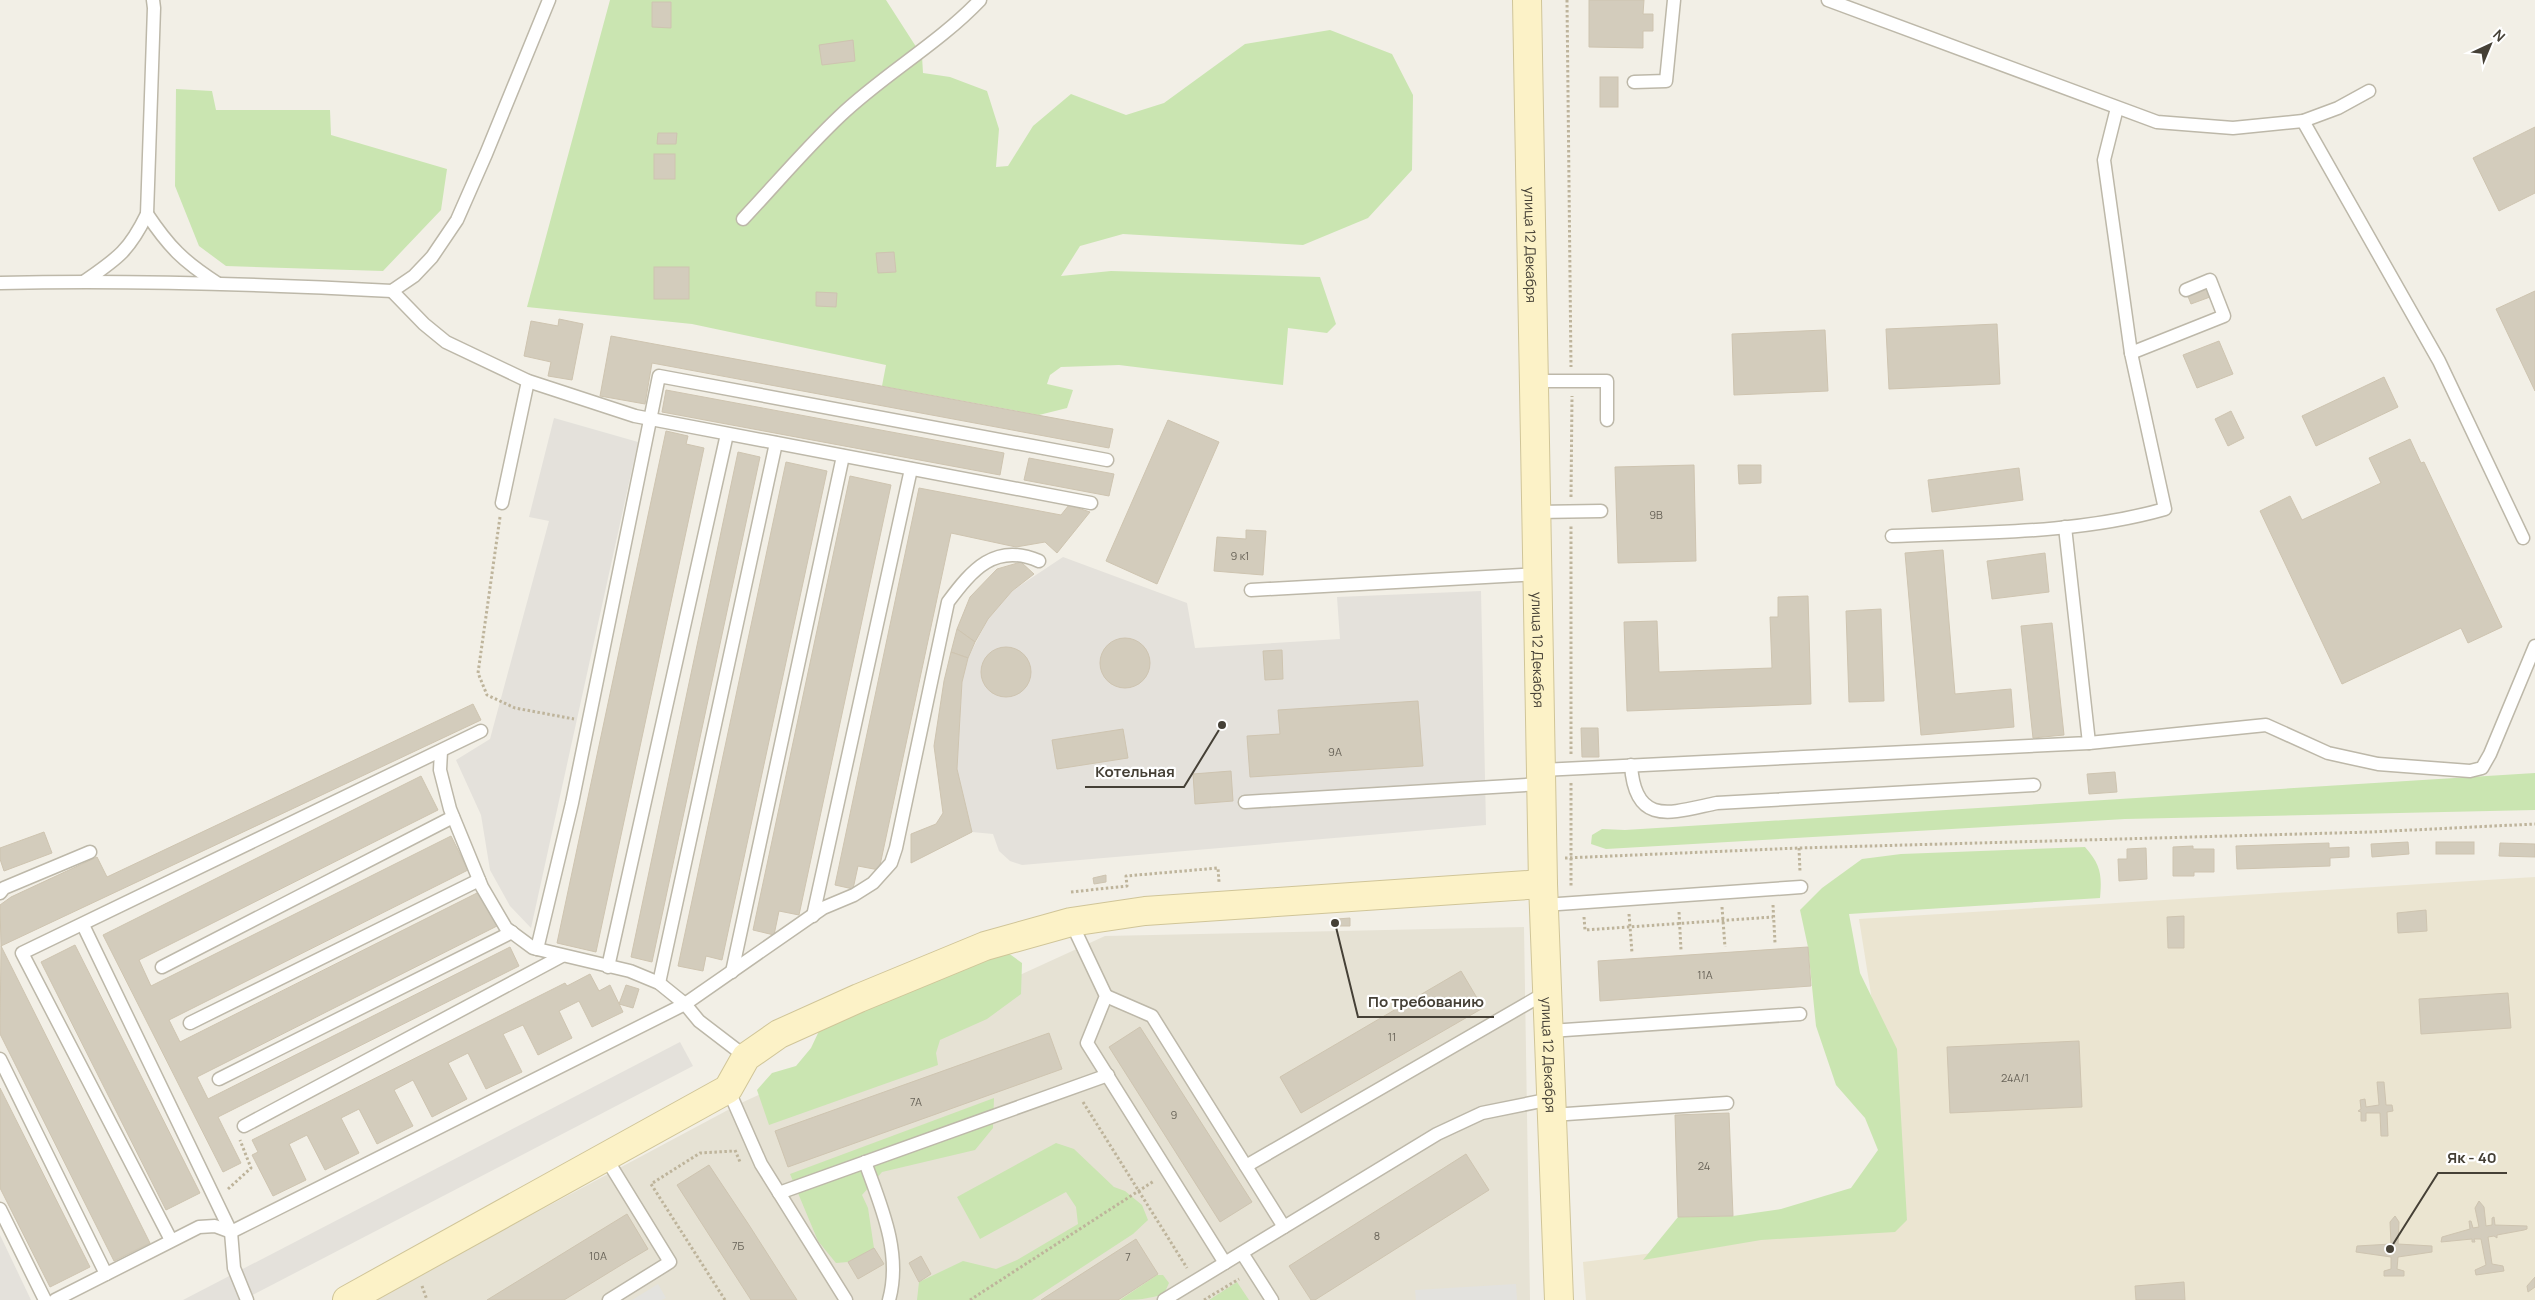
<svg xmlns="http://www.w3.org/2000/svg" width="2535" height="1300" font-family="Manrope,sans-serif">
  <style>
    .residential { fill: #e6e2d4 }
    .industrial { fill: #e4e1db }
    .education { fill: #ebe5d1 }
    .green { fill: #cae5b1 }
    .parking { fill: #e3e2de }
    .building { fill: #d3ccbc; stroke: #cec4b0 }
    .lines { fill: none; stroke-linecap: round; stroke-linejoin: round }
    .lane-casing { stroke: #bdb8a9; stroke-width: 15 }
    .secondary-casing { stroke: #d0c598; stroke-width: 30 }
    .path { stroke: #beb49b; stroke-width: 3; stroke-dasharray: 2.5 2.5; stroke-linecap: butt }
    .lane { stroke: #fff; stroke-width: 12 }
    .secondary { stroke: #fcf2c7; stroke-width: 28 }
    .labels { text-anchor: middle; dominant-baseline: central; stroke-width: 4.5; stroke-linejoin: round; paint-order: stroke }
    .number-label { font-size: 11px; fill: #686358 }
    .street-label { font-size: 14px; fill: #454036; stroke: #fff }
    .leader { fill: none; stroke: #454036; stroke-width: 2 }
    .callout-dot { fill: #454036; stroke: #fff; stroke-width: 2 }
    .callout-label { font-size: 15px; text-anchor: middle; font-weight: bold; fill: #454036; stroke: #fff; stroke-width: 4.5; stroke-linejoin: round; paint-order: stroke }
  </style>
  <rect width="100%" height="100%" fill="#f2efe6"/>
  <!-- residential -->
  <path class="residential" d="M1524 927 1530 1300H372L741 1103 1105 936Z"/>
  <!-- industrial -->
  <g class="industrial">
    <path d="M554 418 638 442 531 928 510 906 490 870 481 815 456 760 490 739 549 521 529 517Z"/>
    <path d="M1063 557 1187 603 1195 648 1340 639 1337 597 1481 591 1486 825 1022 865 1010 861 999 851 993 834 972 832 957 769 962 682 968 658 988 619 1012 591Z"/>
    <path d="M680 1042 693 1066 243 1300H183Z"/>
    <path d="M0 1235 31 1300H0Z"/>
  </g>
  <!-- education -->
  <path class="education" d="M2535 877V1300H1586L1583 1262 1907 1220 1859 919Z"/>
  <!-- green -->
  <g class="green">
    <path d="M610 0H886L922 56 923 73 950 77 987 91 999 129 996 167 1008 166 1033 126 1071 94 1126 115 1164 103 1245 44 1330 30 1392 54 1413 95 1412 170 1368 218 1303 245 1123 234 1080 246 1061 276 1111 271 1320 277 1336 324 1327 333 1288 328 1283 385 1119 365 1061 367 1050 375 1047 384 1073 390 1067 408 1039 415 882 386 886 365 692 324 527 307Z"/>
    <path d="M176 89 212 91 216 110H330L331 135 447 169 441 210 383 271 226 266 199 246 175 186Z"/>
    <path d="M2535 773V810L2125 819 1606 849 1591 844 1592 835 1602 829 1625 830Z"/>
    <path d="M2085 847C2101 865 2102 875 2100 898L1849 914 1860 973 1897 1049 1907 1220 1895 1232 1761 1240 1643 1260 1678 1217 1733 1216 1781 1209 1851 1188 1878 1150 1865 1118 1836 1085 1816 1026 1808 947 1800 910 1822 888 1862 859 1901 854Z"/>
    <path d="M1004 950 1022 963 1021 994 987 1019 940 1040 936 1053 938 1065 769 1125 757 1090 772 1073 796 1066 811 1048 819 1031 831 1019Z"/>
    <path d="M994 1098 993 1128 975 1150 882 1172 862 1195 868 1208 874 1248 848 1262 836 1263 818 1241 790 1174Z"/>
    <path d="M1056 1143 1074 1149 1114 1187 1125 1191 1142 1205 1148 1220 1133 1234 1032 1300H917L919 1282 963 1261 996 1269 1017 1260 1078 1224 1076 1207 1066 1192 980 1239 957 1197Z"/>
    <path d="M1157 1275H1163L1169 1283 1164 1294C1149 1299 1136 1300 1120 1300Z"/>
    <path d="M1237 1282 1249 1300H1209Z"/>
  </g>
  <!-- parking -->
  <g class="parking">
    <path d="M658 1284 666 1298 662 1300H632Z"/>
    <path d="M1516 1284 1517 1300H1416L1415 1290Z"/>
  </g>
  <!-- building -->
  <g class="building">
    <path d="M1589 0H1644L1643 14H1653V31H1643V48L1589 47Z"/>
    <path d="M652 2H671V28L652 27Z"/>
    <path d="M853 40 855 61 822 65 819 45Z"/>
    <rect x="1600" y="77" width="18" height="30"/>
    <path d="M2535 127V193L2499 211 2473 158Z"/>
    <path d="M658 133H677L676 144H657Z"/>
    <rect x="654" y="154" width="21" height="25"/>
    <path d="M894 252 896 272 878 273 876 253Z"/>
    <rect x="654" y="267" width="35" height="32"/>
    <path d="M2206 287 2210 297 2191 304 2187 294Z"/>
    <path d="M2535 291V391L2496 309Z"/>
    <path d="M816 292 837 293 836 307 816 306Z"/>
    <path d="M559 319 583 324 572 380 548 376 551 362 524 356 531 321 558 326Z"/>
    <path d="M1997 324 2000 384 1889 389 1886 329Z"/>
    <path d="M1825 330 1828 391 1734 395 1732 334Z"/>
    <path d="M611 336 1113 429 1109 448 652 363 645 404 600 396Z"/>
    <path d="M2219 341 2233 374 2197 388 2183 355Z"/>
    <path d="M2384 377 2398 407 2316 446 2302 416Z"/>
    <path d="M666 390 1004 453 1000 475 662 412Z"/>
    <path d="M2231 411 2244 438 2228 446 2215 419Z"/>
    <path d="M1168 420 1219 442 1157 584 1106 561Z"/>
    <path d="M666 431 688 436 686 444 704 448 596 952 557 943Z"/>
    <path d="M2410 439 2421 463 2424 462 2502 627 2468 643 2461 628 2342 684 2260 511 2290 496 2302 520 2381 483 2369 458Z"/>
    <path d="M738 452 760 457 652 962 631 957Z"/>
    <path d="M1029 458 1114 474 1109 496 1024 480Z"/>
    <path d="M786 462 827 471 722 960 706 956 703 971 678 966Z"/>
    <path d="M1694 465 1696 561 1618 563 1615 467Z"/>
    <path d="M1738 465H1761V483L1739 484Z"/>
    <path d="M2019 468 2023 500 1932 512 1928 480Z"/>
    <path d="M850 476 891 485 799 915 779 911 774 935 753 930Z"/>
    <path d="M919 488 1061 515 1069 505 1090 512 1057 553 1045 542 1016 547 951 533 879 870 858 866 853 889 835 885Z"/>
    <path d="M1246 530 1266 531 1263 575 1214 571 1217 537 1246 539Z"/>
    <path d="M1943 550 1955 694 2011 689 2014 727 1921 735 1905 553Z"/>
    <path d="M2045 553 2049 592 1992 599 1987 561Z"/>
    <path d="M1021 562 1034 574 1012 591 988 619 975 642 957 629 970 597 997 569Z"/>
    <path d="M1808 596 1811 704 1627 711 1624 622 1657 621 1659 672 1772 668 1770 617H1778V597Z"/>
    <path d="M1881 609 1884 701 1849 702 1846 611Z"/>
    <path d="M2052 623 2064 735 2033 738 2021 626Z"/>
    <path d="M957 629 975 642 968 658 951 652Z"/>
    <circle cx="1125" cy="663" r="25"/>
    <circle cx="1006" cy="672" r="25"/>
    <path d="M1282 650 1283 679 1265 680 1263 651Z"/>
    <path d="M951 652 968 658 962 682 957 769 972 832 911 863V834L936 824 943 813 934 746 944 681Z"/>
    <path d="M1418 701 1423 766 1250 777 1247 736 1280 734 1278 710Z"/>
    <path d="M473 704 481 720 1 946 0 905 11 897 97 857 107 877Z"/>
    <path d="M1581 728H1598L1599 757H1582Z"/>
    <path d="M1123 729 1128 758 1057 769 1052 740Z"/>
    <path d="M1231 771 1233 801 1195 804 1193 774Z"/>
    <path d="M2115 772 2117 792 2089 794 2087 774Z"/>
    <path d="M421 776 438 810 139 960 151 986 451 836 468 870 169 1020 180 1042 479 892 497 926 197 1077 208 1099 510 947 519 966 218 1117 241 1163 223 1172 103 935Z"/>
    <path d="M44 832 52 853 4 871 0 859V848Z"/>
    <path d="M2408 842 2409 854 2372 857 2371 844Z"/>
    <rect x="2436" y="842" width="38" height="12"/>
    <path d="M2329 843V848L2349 847V857L2330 858V866L2237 869 2236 846Z"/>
    <path d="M2500 843 2535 844V857L2499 856Z"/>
    <path d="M2193 846V849H2214V872H2194V876H2173V847Z"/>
    <path d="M2146 848 2147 879 2119 881 2118 859H2127V849Z"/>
    <path d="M1106 875V882L1094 884 1093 878Z"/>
    <path d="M2426 910 2427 931 2398 933 2397 913Z"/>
    <path d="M2184 916V948H2168L2167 917Z"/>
    <path d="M1350 918V926H1338L1337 919Z"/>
    <path d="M75 945 200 1193 166 1210 41 962Z"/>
    <path d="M1 946 150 1243 114 1261 0 1034Z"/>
    <path d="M1808 947 1811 986 1600 1001 1598 961Z"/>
    <path d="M1461 971 1483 1008 1301 1113 1280 1077Z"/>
    <path d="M590 974 599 991 610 985 623 1012 592 1027 579 1001 559 1011 572 1038 538 1055 523 1025 503 1034 522 1072 486 1089 468 1053 448 1063 467 1099 432 1117 413 1080 394 1090 413 1126 377 1144 359 1109 341 1118 359 1153 325 1170 307 1135 289 1144 306 1180 273 1196 252 1155 258 1152 252 1140 565 983 567 986Z"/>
    <path d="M626 985 639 989 633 1008 619 1004Z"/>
    <path d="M2508 993 2511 1028 2421 1034 2419 999Z"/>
    <path d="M1140 1027 1252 1202 1220 1222 1109 1047Z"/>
    <path d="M1049 1033 1062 1069 788 1167 775 1131Z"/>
    <path d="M2079 1041 2082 1107 1950 1113 1947 1047Z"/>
    <path d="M2377 1082H2384L2386 1105H2392L2393 1111 2387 1112 2388 1136H2381L2380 1113H2366V1121H2361V1112L2358 1111 2361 1109 2360 1100 2365 1099 2366 1107 2379 1105Z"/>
    <path d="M0 1088 90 1267 50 1287 0 1188Z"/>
    <path d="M1729 1113 1733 1216 1678 1217 1675 1115Z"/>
    <path d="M1466 1154 1489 1190 1315 1300H1311L1289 1266Z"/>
    <path d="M709 1165 749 1225 797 1300H751L677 1185Z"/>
    <path d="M2479 1201 2484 1207 2486 1226 2492 1225V1218L2494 1217 2495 1225 2527 1226V1229L2524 1230 2497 1235V1238L2494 1236 2488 1237 2492 1264 2503 1266 2504 1271 2476 1275 2475 1270 2486 1265 2481 1239H2474L2475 1242H2472V1239L2441 1242 2442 1237 2470 1229 2469 1221H2471L2473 1228 2479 1227 2475 1208Z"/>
    <path d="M627 1214 648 1249 626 1262 564 1300H487Z"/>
    <path d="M2395 1216 2399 1222 2398 1244 2432 1246V1252L2398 1257 2397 1269 2404 1271V1276H2384V1271L2391 1269V1257L2356 1252 2357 1246 2391 1244 2390 1222Z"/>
    <path d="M1136 1239 1158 1274 1118 1300H1041Z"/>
    <path d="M874 1248 884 1264 858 1279 848 1262Z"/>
    <path d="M921 1256 931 1274 919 1282 909 1263Z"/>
    <path d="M2535 1277V1287L2528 1292 2527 1286Z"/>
    <path d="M2184 1282 2185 1300H2136L2135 1286Z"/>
  </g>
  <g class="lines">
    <!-- lane casing -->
    <g class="lane-casing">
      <g id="lane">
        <path d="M1828 0 2157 122 2233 128 2303 121 2338 108 2369 91"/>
        <path d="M1634 82 1666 81 1674 0"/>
        <path d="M2303 121 2439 361 2523 538"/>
        <path d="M147 214C169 247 183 261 217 283"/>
        <path d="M743 219C775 185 806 148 840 116 884 74 938 44 980 0"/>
        <path d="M85 281C118 258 129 251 147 214L154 8 153 0"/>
        <path d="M0 283C131 280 261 284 392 291L414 276 432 257 457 220 486 154 549 0"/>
        <path d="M392 291 424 324 446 342 528 381 635 416 1091 503"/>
        <path d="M2131 353 2224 316 2210 280 2186 290"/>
        <path d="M1533 381H1607V420"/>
        <path d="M502 503 528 381"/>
        <path d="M1537 512 1601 511"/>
        <path d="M1892 536C1983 532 2077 534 2165 509L2131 353 2104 160 2117 108"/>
        <path d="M1251 590 1538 574"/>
        <path d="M2089 743 2266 725 2328 753 2378 764 2470 771 2482 768 2490 754 2535 646"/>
        <path d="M441 751 440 770 450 809 482 887 506 928 533 948 630 971 659 983 685 1004 699 1021 746 1057"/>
        <path d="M1631 765C1635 828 1673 812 1717 803L2034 785"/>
        <path d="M1542 770 2089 743 2065 527"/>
        <path d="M1245 802 1542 784"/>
        <path d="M0 893 4 888 90 852"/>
        <path d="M1544 905 1801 887"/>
        <path d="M813 916 911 469"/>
        <path d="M1071 922 1106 996 1087 1043 1225 1263"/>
        <path d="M83 925 231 1232 234 1268 247 1300"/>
        <path d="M537 949 572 803 659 376 1107 460"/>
        <path d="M162 967 453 817"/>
        <path d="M608 967 727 434"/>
        <path d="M732 972 843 456"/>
        <path d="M659 983 776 443"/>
        <path d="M1106 996 1152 1016 1284 1227"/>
        <path d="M190 1023 479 880"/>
        <path d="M1550 1031 1800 1014"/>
        <path d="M0 1059 106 1274"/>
        <path d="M219 1079 512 932"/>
        <path d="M728 1089 761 1164 846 1300"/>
        <path d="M1552 1115 1727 1103"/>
        <path d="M244 1126 562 956"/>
        <path d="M606 1158 670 1262 609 1300"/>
        <path d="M865 1162C881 1206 902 1253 889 1300"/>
        <path d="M1246 1166 1547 992"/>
        <path d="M779 1193 1108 1075"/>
        <path d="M0 1209 45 1300"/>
        <path d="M171 1240 22 953 481 731"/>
        <path d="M1242 1253 1272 1300"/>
        <path d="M55 1300 199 1227 215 1226 231 1232 685 1004 823 908 854 895 873 883 891 863 896 848 948 602C972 570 995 542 1039 561"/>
        <path d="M1164 1300 1437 1134 1482 1113 1551 1099"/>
      </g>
    </g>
    <!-- secondary casing -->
    <g class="secondary-casing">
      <g id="secondary">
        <path id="s1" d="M1527 0 1543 884 1559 1300"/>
        <path d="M347 1300 728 1089 746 1057 779 1034 859 998 985 946 1071 922 1145 911 1543 884"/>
      </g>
    </g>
    <!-- path -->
    <g class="path">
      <path d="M1567 0 1571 367"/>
      <path d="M1571 497 1572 396"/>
      <path d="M500 517 478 673 487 695 515 708 574 719"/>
      <path d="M1571 754V526"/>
      <path d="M1571 783V887"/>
      <path d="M1799 848 1800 872"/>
      <path d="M1565 858 1799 848 2371 832 2535 824"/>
      <path d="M1071 892 1127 886 1126 876 1218 868 1219 882"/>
      <path d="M1773 905 1775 943"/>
      <path d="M1722 907 1725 947"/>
      <path d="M1679 912 1681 950"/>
      <path d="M1629 914 1632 953"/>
      <path d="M1584 917 1585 930 1773 917"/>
      <path d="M1083 1102 1187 1268"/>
      <path d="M735 1150 740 1162"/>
      <path d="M228 1189 251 1168 240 1140"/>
      <path d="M422 1286 427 1300"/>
      <path d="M725 1300 651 1184 700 1153 734 1151"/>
      <path d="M970 1300 1154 1181"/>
      <path d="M1204 1300 1239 1279"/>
    </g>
    <!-- lane -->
    <use href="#lane" class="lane"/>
    <!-- secondary -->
    <use href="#secondary" class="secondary"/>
  </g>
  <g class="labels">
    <!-- number labels -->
    <g class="number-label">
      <text x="1656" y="514">9В</text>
      <text x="1240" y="555">9 к1</text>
      <text x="1335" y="751">9А</text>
      <text x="1705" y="974">11А</text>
      <text x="1392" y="1036">11</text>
      <text x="2015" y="1077">24А/1</text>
      <text x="916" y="1101">7А</text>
      <text x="1174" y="1114">9</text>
      <text x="1704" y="1165">24</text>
      <text x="1377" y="1235">8</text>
      <text x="738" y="1245">7Б</text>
      <text x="598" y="1255">10А</text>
      <text x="1128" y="1256">7</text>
    </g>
    <!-- street labels -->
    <g class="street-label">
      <text stroke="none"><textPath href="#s1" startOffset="245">улица 12 Декабря</textPath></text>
      <text stroke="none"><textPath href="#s1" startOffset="650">улица 12 Декабря</textPath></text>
      <text stroke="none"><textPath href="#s1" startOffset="1055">улица 12 Декабря</textPath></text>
    </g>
  </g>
  <!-- callouts -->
  <path class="leader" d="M1222 725L1184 787H1085M1335 923L1358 1017H1494M2390 1249L2438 1173H2507"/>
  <g class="callout-dot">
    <circle cx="1222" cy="725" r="5"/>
    <circle cx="1335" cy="923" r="5"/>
    <circle cx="2390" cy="1249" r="5"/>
  </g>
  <g class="callout-label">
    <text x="1135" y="777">Котельная</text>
    <text x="1426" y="1007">По требованию</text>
    <text x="2472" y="1163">Як - 40</text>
  </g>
  <!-- north arrow -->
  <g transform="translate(2490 45) rotate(44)" stroke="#ffffff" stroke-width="4" paint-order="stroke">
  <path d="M0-4L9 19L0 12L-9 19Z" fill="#454036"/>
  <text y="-8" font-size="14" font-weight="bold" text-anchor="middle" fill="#454036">N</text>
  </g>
</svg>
